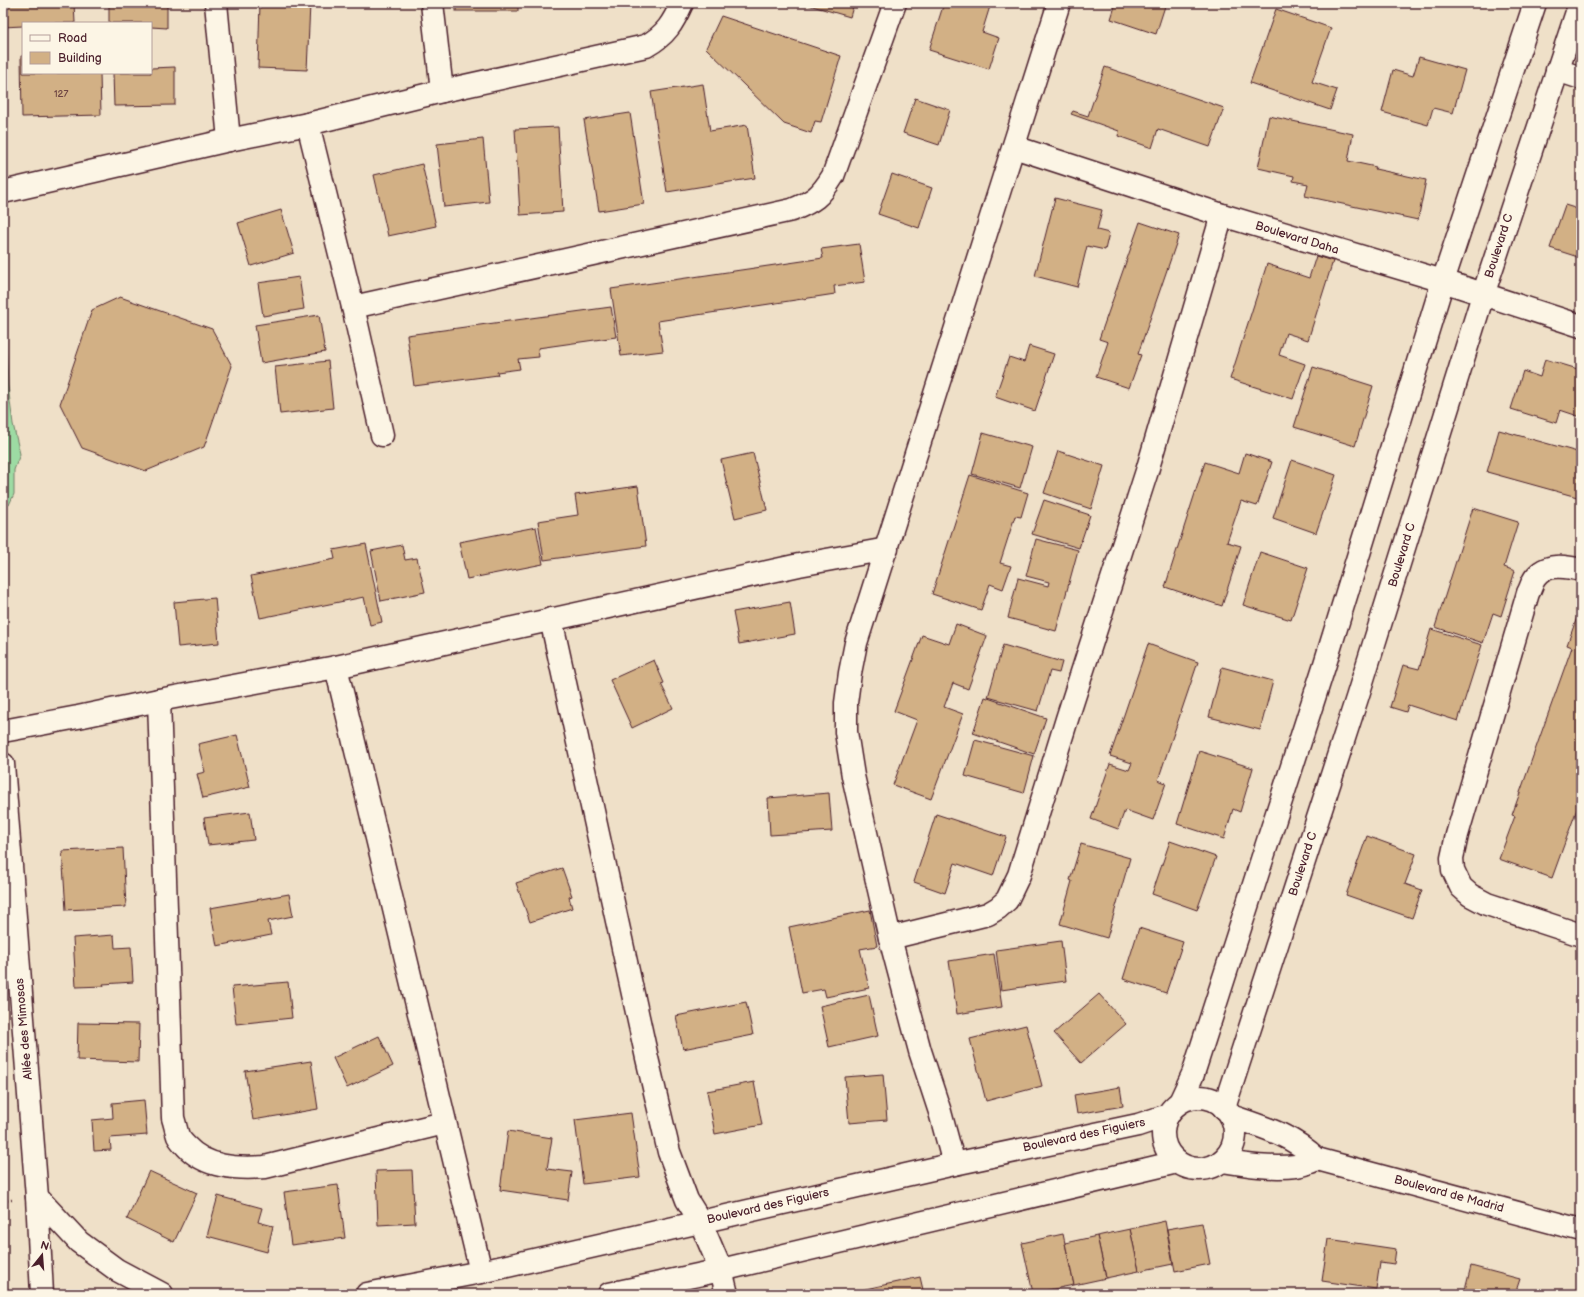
<svg xmlns="http://www.w3.org/2000/svg" width="1584" height="1297" font-family="'Balsamiq Sans',sans-serif">
  <style>
    .green { fill: #9ddba3; stroke: #747d67 }
    .building { fill: #d2b085; stroke: #4a1f2b }
    .lines { fill: none; stroke-linecap: round; stroke-linejoin: round }
    .minor-casing { stroke: #4a1f2b; stroke-width: 25 }
    .secondary-casing { stroke: #4a1f2b; stroke-width: 25 }
    .path { stroke: #4a1f2b; stroke-width: 2.5; stroke-dasharray: 1 3; stroke-linecap: butt }
    .minor { stroke: #fcf5e5; stroke-width: 22 }
    .secondary { stroke: #fcf5e5; stroke-width: 22 }
    .labels { text-anchor: middle; dominant-baseline: central; stroke-width: 4; stroke-linejoin: round; paint-order: stroke }
    .number-label { font-size: 10px; fill: #6c4342 }
    .street-label { font-size: 12px; fill: #4a1f2b; stroke: #fcf5e5 }
  </style>
  <rect width="100%" height="100%" fill="#efe0c8"/>
  <filter id="ink" filterUnits="userSpaceOnUse"><feTurbulence type="fractalNoise" baseFrequency=".025" numOctaves="2"/><feDisplacementMap in="SourceGraphic" scale="8" xChannelSelector="R" yChannelSelector="G"/><feConvolveMatrix kernelMatrix="1 2 1 2 8 2 1 2 1" color-interpolation-filters="sRGB"/></filter>
  <g filter="url(#ink)">
    <!-- green -->
    <path class="green" d="M3 271 8 386 13 424 20 454 14 470V494L9 505 3 503Z"/>
    <!-- building -->
    <g class="building">
      <path d="M3 3H74L75 23H23V26L3 27Z"/>
      <path d="M109 3H167V28L151 27V23H109Z"/>
      <path d="M260 3 310 4 307 70 258 68Z"/>
      <rect x="456" y="3" width="62" height="8"/>
      <path d="M809 3H854L850 17 809 5Z"/>
      <path d="M944 3H991L982 32 999 38 989 69 929 50Z"/>
      <path d="M1116 3H1166L1156 34 1111 19Z"/>
      <path d="M1276 9 1331 28 1312 82 1337 90 1330 110 1250 83Z"/>
      <path d="M721 16 841 56 821 122 815 121 811 133 784 124 706 48Z"/>
      <path d="M21 56H23V73H100L101 115 22 117Z"/>
      <path d="M1419 57 1465 70 1453 113 1433 108 1428 125 1382 112 1393 70 1413 76Z"/>
      <path d="M175 67V105L114 106 113 73H151V68Z"/>
      <path d="M1105 67 1224 108 1210 147 1158 129 1152 148 1118 136 1119 131 1071 114 1073 111 1088 116Z"/>
      <path d="M703 84 710 131 747 125 755 178 667 192 651 92Z"/>
      <path d="M915 98 950 110 939 145 903 133Z"/>
      <path d="M630 113 644 204 599 211 584 120Z"/>
      <path d="M1269 116 1353 134 1348 161 1376 167 1375 169 1426 180 1418 220 1305 196 1308 184 1293 181 1294 176 1258 168Z"/>
      <path d="M558 127 563 212 520 215 515 129Z"/>
      <path d="M483 139 489 202 444 207 437 144Z"/>
      <path d="M422 164 436 226 388 236 374 175Z"/>
      <path d="M892 174 932 188 919 228 878 214Z"/>
      <path d="M1055 198 1102 210 1097 230 1109 233 1105 250 1087 246 1077 287 1035 276Z"/>
      <path d="M1565 205 1581 210V258L1550 248Z"/>
      <path d="M281 210 294 253 251 266 238 223Z"/>
      <path d="M1140 222 1179 235 1138 354 1141 355 1129 388 1096 377 1108 342 1099 339Z"/>
      <path d="M859 244 865 282 834 286 835 294 658 321 663 351 621 356 611 289 823 258 821 249Z"/>
      <path d="M1316 256 1333 261 1308 340 1286 333 1279 355 1305 364 1293 399 1230 379 1267 264 1309 278Z"/>
      <path d="M299 277 304 309 263 316 258 283Z"/>
      <path d="M120 297 212 329 232 366 204 447 146 471 82 448 60 404 92 310Z"/>
      <path d="M611 307 616 337 538 348 539 357 518 359 520 369 497 372 498 375 414 386 407 335Z"/>
      <path d="M319 315 325 352 261 363 255 325Z"/>
      <path d="M1029 346 1054 354 1035 411 995 397 1009 357 1024 362Z"/>
      <path d="M1545 359 1581 370V417L1560 410 1556 423 1511 409 1523 371 1540 377Z"/>
      <path d="M328 361 333 408 280 414 275 367Z"/>
      <path d="M1313 367 1373 386 1355 446 1294 427Z"/>
      <path d="M1499 430 1581 453V484L1577 497 1487 472Z"/>
      <path d="M983 433 1032 447 1020 488 972 474Z"/>
      <path d="M1058 451 1104 466 1091 509 1044 493Z"/>
      <path d="M753 453 767 510 735 518 721 460Z"/>
      <path d="M1245 453 1272 462 1257 506 1241 501 1227 542 1241 546 1222 606 1165 587 1205 462 1239 473Z"/>
      <path d="M1292 460 1336 475 1316 533 1273 518Z"/>
      <path d="M970 475 1028 493 1021 517 1015 516 1000 563 1011 566 1003 589 990 584 981 610 932 594Z"/>
      <path d="M638 486 646 546 544 560 538 521 578 515 575 495Z"/>
      <path d="M1044 500 1090 515 1079 548 1032 534Z"/>
      <path d="M1473 508 1518 522 1504 567 1515 571 1501 616 1493 613 1483 643 1435 627Z"/>
      <path d="M536 527 543 564 467 579 459 542Z"/>
      <path d="M1036 539 1078 550 1056 631 1008 618 1018 578 1048 586 1049 582 1026 576Z"/>
      <path d="M366 544 382 622 370 625 364 597 260 618 251 576 335 559 333 550Z"/>
      <path d="M402 545 405 560 417 558 425 592 381 601 371 551Z"/>
      <path d="M1260 552 1308 568 1291 620 1243 605Z"/>
      <path d="M215 598 219 643 178 647 174 602Z"/>
      <path d="M790 602 795 634 739 644 733 612Z"/>
      <path d="M1581 606V798L1552 878 1499 859 1515 816 1512 815 1572 647 1567 645Z"/>
      <path d="M956 624 987 636 968 689 953 683 944 707 963 714 931 799 893 785 917 720 894 711 922 635 949 644Z"/>
      <path d="M1431 629 1482 645 1458 721 1408 705 1406 712 1390 707 1403 665 1419 669Z"/>
      <path d="M1148 644 1198 662 1158 780 1166 783 1153 820 1125 810 1118 829 1091 819 1110 764 1129 770 1132 763 1110 756Z"/>
      <path d="M1003 645 1062 662 1059 673 1050 671 1038 711 988 697Z"/>
      <path d="M654 660 664 683 661 684 673 708 632 728 610 680Z"/>
      <path d="M1222 667 1273 681 1260 730 1209 717Z"/>
      <path d="M985 697 1046 718 1034 754 973 733Z"/>
      <path d="M237 735 250 787 203 798 197 774 205 772 198 744Z"/>
      <path d="M975 740 1034 756 1024 793 965 776Z"/>
      <path d="M1199 751 1253 768 1240 812 1233 809 1224 839 1177 824Z"/>
      <path d="M829 793 832 831 770 835 768 798Z"/>
      <path d="M250 812 254 840 208 845 204 818Z"/>
      <path d="M936 814 1006 837 993 876 955 863 945 893 914 882Z"/>
      <path d="M1367 836 1416 854 1405 884 1422 890 1412 918 1346 895Z"/>
      <path d="M1170 841 1216 857 1197 910 1152 894Z"/>
      <path d="M1081 844 1130 858 1107 938 1060 924 1072 881 1070 880Z"/>
      <path d="M123 848 126 907 66 910 62 851Z"/>
      <path d="M562 868 572 896 569 897 572 908 530 922 516 883Z"/>
      <path d="M289 894 293 916 268 921 271 935 217 946 210 908Z"/>
      <path d="M870 910 877 946 860 949 869 988 826 997 824 989 802 993 789 927Z"/>
      <path d="M1139 928 1183 942 1166 993 1123 979Z"/>
      <path d="M114 935 115 948 131 947 133 982 103 984 104 986 76 987 73 938Z"/>
      <path d="M1061 941 1066 981 1001 990 996 950Z"/>
      <path d="M994 954 1002 1007 957 1014 949 961Z"/>
      <path d="M288 982 292 1018 236 1024 232 987Z"/>
      <path d="M1099 994 1126 1024 1081 1063 1054 1033Z"/>
      <path d="M869 995 878 1036 829 1047 820 1006Z"/>
      <path d="M746 1002 753 1035 683 1049 676 1016Z"/>
      <path d="M78 1023 139 1024 138 1062 77 1060Z"/>
      <path d="M1026 1025 1042 1086 986 1101 970 1039Z"/>
      <path d="M379 1036 393 1066 347 1088 333 1058Z"/>
      <path d="M311 1061 318 1109 253 1120 245 1071Z"/>
      <path d="M883 1074 887 1120 849 1123 845 1077Z"/>
      <path d="M754 1082 762 1125 715 1134 707 1091Z"/>
      <path d="M1120 1087 1123 1106 1077 1114 1074 1095Z"/>
      <path d="M144 1100 147 1135 110 1138 111 1150 94 1151 92 1120 113 1118 112 1103Z"/>
      <path d="M631 1113 640 1177 583 1184 575 1120Z"/>
      <path d="M508 1131 552 1138 547 1169 572 1172 568 1200 500 1190Z"/>
      <path d="M412 1170 415 1223 378 1225 376 1171Z"/>
      <path d="M149 1171 197 1193 174 1242 127 1219Z"/>
      <path d="M338 1185 345 1238 291 1245 284 1192Z"/>
      <path d="M218 1196 262 1208 258 1222 273 1226 267 1252 207 1236Z"/>
      <path d="M1165 1221 1173 1264 1139 1271 1130 1229Z"/>
      <path d="M1202 1223 1210 1264 1175 1271 1167 1229Z"/>
      <path d="M1130 1229 1139 1271 1106 1278 1097 1236Z"/>
      <path d="M1063 1234 1074 1285 1033 1293 1022 1243Z"/>
      <path d="M1097 1236 1106 1278 1074 1285 1065 1243Z"/>
      <path d="M1328 1239 1396 1249 1394 1264 1380 1262 1376 1289 1322 1281Z"/>
      <path d="M1471 1266 1520 1279 1515 1294H1464Z"/>
      <path d="M920 1277 924 1294H843Z"/>
    </g>
    <g class="lines">
      <!-- minor casing -->
      <g class="minor-casing">
        <g id="minor">
          <path d="M216 3 229 140"/>
          <path d="M432 3 442 91"/>
          <path d="M1557 70 1581 78"/>
          <path d="M308 124 353 307 382 435"/>
          <path d="M1014 147 1222 215 1443 281 1581 326"/>
          <path d="M3 192 229 140 308 124 442 91 646 46C666 35 673 23 682 3"/>
          <path d="M353 307 792 210C814 201 820 197 833 176L895 3"/>
          <path d="M1581 570C1565 566 1546 563 1535 578 1532 582 1531 588 1528 593L1457 835 1452 858 1453 870 1461 887 1470 895 1487 904 1581 935"/>
          <path d="M551 619 647 1058 669 1152 687 1200 700 1221 721 1270 727 1294"/>
          <path d="M336 667 481 1272"/>
          <path d="M159 700 173 1118C175 1124 176 1130 178 1136 180 1140 183 1143 186 1146 206 1168 237 1169 265 1167L444 1123"/>
          <path d="M3 731 78 717 159 700 336 667 799 565 887 549"/>
          <path d="M890 938 988 914 998 908 1007 900 1019 875 1067 719 1147 471 1222 215"/>
          <circle cx="1199" cy="1133" r="36"/>
          <path d="M1180 1102 1193 1074 1324 667 1443 281 1535 3"/>
          <path d="M1224 1108 1357 698 1483 295 1580 3"/>
          <path d="M1231 1116C1263 1127 1292 1135 1317 1159L1581 1230"/>
          <path d="M1222 1161C1246 1165 1272 1169 1296 1166 1303 1165 1311 1162 1317 1159"/>
          <path d="M954 1164 940 1112 920 1051 890 938 853 776 846 732V703L850 673 856 643 1059 3"/>
          <path d="M367 1294 481 1272 954 1164 1138 1125 1168 1115"/>
          <path d="M609 1294 721 1270 1177 1162"/>
        </g>
      </g>
      <!-- secondary casing -->
      <g class="secondary-casing">
        <g id="secondary">
          <path d="M3 764 37 1197 42 1294"/>
          <path d="M37 1197 79 1242 117 1270 162 1294"/>
        </g>
      </g>
      <!-- path -->
      <path class="path" d="M3 1201 12 1200"/>
      <!-- minor -->
      <use href="#minor" class="minor"/>
      <!-- secondary -->
      <use href="#secondary" class="secondary"/>
    </g>
  </g>
  <g class="labels">
    <!-- number labels -->
    <g class="number-label">
      <text x="61" y="94">127</text>
    </g>
    <!-- street labels -->
    <g class="street-label">
      <text transform="translate(1297 238) rotate(17)">Boulevard Daha</text>
      <text transform="translate(1499 246) rotate(-72)">Boulevard C</text>
      <text transform="translate(1402 555) rotate(-73)">Boulevard C</text>
      <text transform="translate(1303 864) rotate(-72)">Boulevard C</text>
      <text transform="translate(24 1029) rotate(-95)">Allée des Mimosas</text>
      <text transform="translate(1084 1135) rotate(-12)">Boulevard des Figuiers</text>
      <text transform="translate(1449 1194) rotate(15)">Boulevard de Madrid</text>
      <text transform="translate(768 1206) rotate(-13)">Boulevard des Figuiers</text>
    </g>
  </g>
  <!-- margin -->
  <rect width="1584" height="1297" fill="none" stroke="#fcf5e5" stroke-width="16"/>
  <rect x="8" y="8" width="1568" height="1281" fill="none" stroke="#4a1f2b" stroke-width="1.5" filter="url(#ink)"/>
  <!-- legend -->
  <rect x="22" y="22" width="130" height="52" fill="#fcf5e5" stroke="#b59f9b"/>
  <rect x="30" y="35" width="20" height="6" fill="#fcf5e5" stroke="#b59f9b"/>
  <text x="58" y="42" font-size="12" fill="#4a1f2b">Road</text>
  <rect x="30" y="52" width="20" height="12" fill="#d2b085" stroke="#b59f9b"/>
  <text x="58" y="62" font-size="12" fill="#4a1f2b">Building</text>
  <!-- north arrow -->
  <g transform="translate(42 1255) rotate(17)" stroke="#fcf5e5" stroke-width="3" paint-order="stroke">
  <path d="M0-3L7 15L0 10L-7 15Z" fill="#4a1f2b"/>
  <text y="-6" font-size="11" font-weight="bold" text-anchor="middle" fill="#4a1f2b">N</text>
  </g>
</svg>
